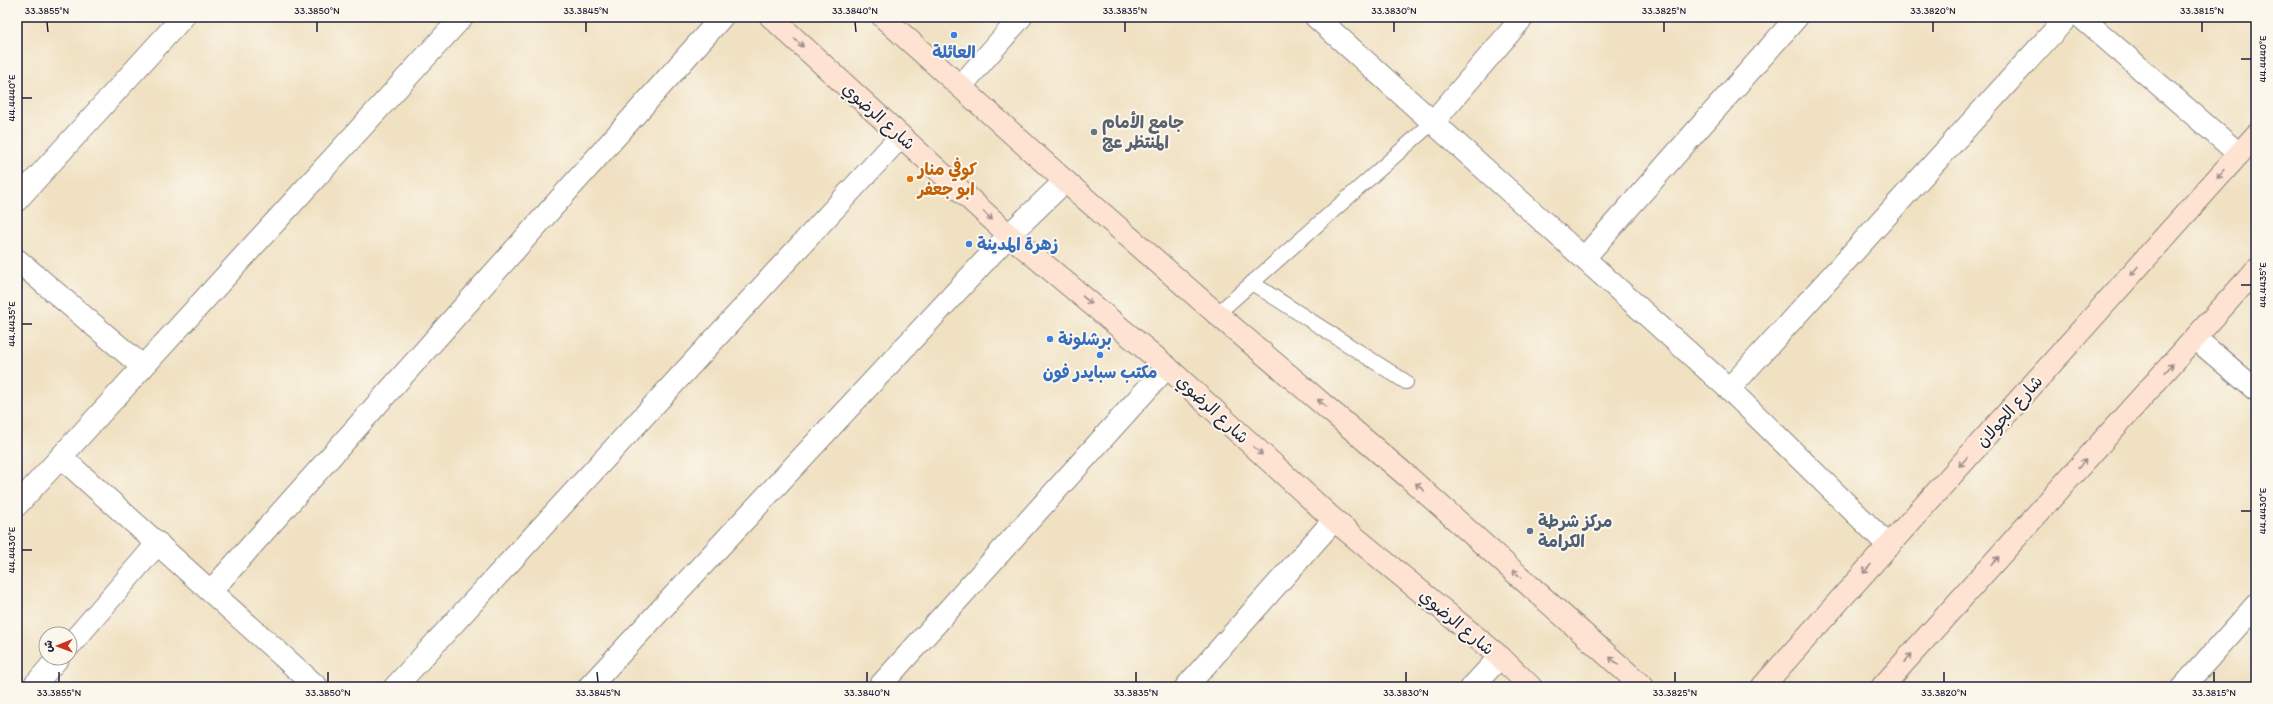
<svg xmlns="http://www.w3.org/2000/svg" width="2273" height="704" font-family="Itim,'Playpen Sans Arabic',sans-serif">
  <style>
    .lines { fill: none; stroke-linecap: round; stroke-linejoin: round }
    .lane-casing { stroke: #89827e; stroke-width: 16 }
    .street-casing { stroke: #89827e; stroke-width: 24 }
    .secondary-casing { stroke: #89827e; stroke-width: 24 }
    .lane { stroke: #fff; stroke-width: 14 }
    .street { stroke: #fff; stroke-width: 22 }
    .secondary { stroke: #fee3d2; stroke-width: 22 }
    .oneway { stroke: #9b8c8e }
    .ticks { fill: none; stroke: #22223b; stroke-width: 1.5 }
    .shop-dot { fill: #3f7fe0; stroke: #fbf7ec; stroke-width: 1.5 }
    .worship-dot { fill: #6b7280; stroke: #fbf7ec; stroke-width: 1.5 }
    .food-dot { fill: #e8710a; stroke: #fbf7ec; stroke-width: 1.5 }
    .service-dot { fill: #5c6f8a; stroke: #fbf7ec; stroke-width: 1.5 }
    .labels { text-anchor: middle; dominant-baseline: central; stroke-width: 4; stroke-linejoin: round; paint-order: stroke }
    .shop-label { font-size: 17px; font-weight: bold; fill: #366cbe; stroke: #fbf7ec }
    .street-label { font-size: 17px; fill: #22223b; stroke: #fbf7ec }
    .worship-label { font-size: 17px; font-weight: bold; fill: #5b616d; stroke: #fbf7ec; text-anchor: start }
    .food-label { font-size: 17px; font-weight: bold; fill: #c56008; stroke: #fbf7ec; text-anchor: start }
    .service-label { font-size: 17px; font-weight: bold; fill: #4e5e75; stroke: #fbf7ec; text-anchor: start }
    .neatline { fill: none; stroke: #22223b; stroke-width: 1.5 }
    .ticks-label { font-size: 10px; text-anchor: middle; fill: #22223b }
  </style>
  <rect width="100%" height="100%" fill="#fbf7ec"/>
  <filter id="ink" filterUnits="userSpaceOnUse"><feTurbulence type="fractalNoise" baseFrequency=".025" numOctaves="2"/><feDisplacementMap in="SourceGraphic" scale="8" xChannelSelector="R" yChannelSelector="G"/><feConvolveMatrix kernelMatrix="1 2 1 2 8 2 1 2 1" color-interpolation-filters="sRGB"/></filter>
  <filter id="wash" filterUnits="userSpaceOnUse"><feTurbulence type="fractalNoise" baseFrequency=".012" numOctaves="4" result="noise"/><feDisplacementMap in="SourceGraphic" scale="16" xChannelSelector="R" yChannelSelector="G"/><feGaussianBlur stdDeviation="0.9" result="paint"/><feColorMatrix in="noise" values="0 0 0 0 0 0 0 0 0 0 0 0 0 0 0 0 0 1.4 0 .05"/><feComposite in="paint" operator="in"/></filter>
  <g filter="url(#wash)">
    <rect width="100%" height="100%" fill="#f0e1c2"/>
  </g>
  <g filter="url(#ink)">
    <g class="lines">
      <!-- lane casing -->
      <g class="lane-casing">
        <g id="lane">
          <path d="M1252 283 1406 382"/>
          <path d="M1217 314 1433 122"/>
        </g>
      </g>
      <!-- street casing -->
      <g class="street-casing">
        <g id="street">
          <path d="M1316 17 1729 389 1889 546"/>
          <path d="M2081 17 2239 154"/>
          <path d="M961 86 1021 17"/>
          <path d="M1433 122 1523 17"/>
          <path d="M17 200 183 17"/>
          <path d="M1584 258 1797 17"/>
          <path d="M17 260 143 367"/>
          <path d="M2195 338 2256 390"/>
          <path d="M1729 389 2067 17"/>
          <path d="M61 457 317 687"/>
          <path d="M17 505 462 17"/>
          <path d="M211 591 722 17"/>
          <path d="M70 645 158 543"/>
          <path d="M33 687 58 658"/>
          <path d="M395 687 901 136"/>
          <path d="M589 687 1009 235 1065 181"/>
          <path d="M879 687 1167 367"/>
          <path d="M1186 687 1334 520"/>
          <path d="M1472 687 1500 657"/>
          <path d="M2183 687 2256 605"/>
        </g>
      </g>
      <!-- secondary casing -->
      <g class="secondary-casing">
        <g id="secondary">
          <path d="M771 17 1009 235 1167 367 1334 520 1500 657 1531 687"/>
          <path d="M883 17 1065 181 1217 314 1407 476 1643 687"/>
          <path d="M1762 687 2256 135"/>
          <path d="M1882 687 2256 270"/>
        </g>
      </g>
      <!-- lane -->
      <use href="#lane" class="lane"/>
      <!-- street -->
      <use href="#street" class="street"/>
      <!-- secondary -->
      <use href="#secondary" class="secondary"/>
    </g>
    <!-- one-way arrows -->
    <defs><path id="oneway-shaft" d="M-6 0H5M1.5-3L5.5 0L1.5 3" fill="none" stroke-width="1.6" stroke-linecap="round" stroke-linejoin="round"/></defs>
    <g class="oneway">
      <use href="#oneway-shaft" transform="translate(799 43) rotate(42)"/>
      <use href="#oneway-shaft" transform="translate(2221 174) rotate(132)"/>
      <use href="#oneway-shaft" transform="translate(988 216) rotate(43)"/>
      <use href="#oneway-shaft" transform="translate(2134 271) rotate(132)"/>
      <use href="#oneway-shaft" transform="translate(1087 300) rotate(40)"/>
      <use href="#oneway-shaft" transform="translate(2169 368) rotate(-48)"/>
      <use href="#oneway-shaft" transform="translate(1322 403) rotate(-140)"/>
      <use href="#oneway-shaft" transform="translate(1258 451) rotate(43)"/>
      <use href="#oneway-shaft" transform="translate(1963 462) rotate(132)"/>
      <use href="#oneway-shaft" transform="translate(2082 464) rotate(-48)"/>
      <use href="#oneway-shaft" transform="translate(1420 487) rotate(-138)"/>
      <use href="#oneway-shaft" transform="translate(1995 561) rotate(-48)"/>
      <use href="#oneway-shaft" transform="translate(1867 569) rotate(132)"/>
      <use href="#oneway-shaft" transform="translate(1517 574) rotate(-138)"/>
      <use href="#oneway-shaft" transform="translate(1908 658) rotate(-48)"/>
      <use href="#oneway-shaft" transform="translate(1614 661) rotate(-138)"/>
    </g>
  </g>
  <!-- ticks -->
  <path class="ticks" d="M47 22 48 32M317 22V32M586 22V32M855 22 856 32M1125 22V32M1394 22V32M1664 22V32M1933 22V32M2202 22V32M2241 59H2251M22 98H32M2241 285H2251M22 324H32M2241 511H2251M22 550H32M59 672V682M328 672V682M597 672 598 682M867 672V682M1136 672V682M1406 672V682M1675 672V682M1944 672V682M2214 672V682"/>
  <!-- markers -->
  <g class="shop-dot">
    <circle cx="954" cy="35" r="4"/>
    <circle cx="969" cy="244" r="4"/>
    <circle cx="1050" cy="339" r="4"/>
    <circle cx="1100" cy="355" r="4"/>
  </g>
  <circle class="worship-dot" cx="1094" cy="132" r="4"/>
  <circle class="food-dot" cx="910" cy="179" r="4"/>
  <circle class="service-dot" cx="1530" cy="531" r="4"/>
  <g class="labels">
    <!-- shop labels -->
    <g class="shop-label">
      <text x="954" y="52">العائلة</text>
      <text x="977" y="244" text-anchor="start">زهرة المدينة</text>
      <text x="1058" y="339" text-anchor="start">برشلونة</text>
      <text x="1100" y="372">مكتب سبايدر فون</text>
    </g>
    <!-- street labels -->
    <g class="street-label">
      <text transform="translate(879 116) rotate(42)">شارع الرضوي</text>
      <text transform="translate(1213 409) rotate(43)">شارع الرضوي</text>
      <text transform="translate(2009 411) rotate(-48)">شارع الجولان</text>
      <text transform="translate(1457 622) rotate(40)">شارع الرضوي</text>
    </g>
    <!-- worship labels -->
    <g class="worship-label">
      <text x="1102" y="122">جامع الأمام<tspan x="1102" dy="20">المنتظر عج</tspan></text>
    </g>
    <!-- food labels -->
    <g class="food-label">
      <text x="918" y="169">كوفي منار<tspan x="918" dy="20">ابو جعفر</tspan></text>
    </g>
    <!-- service labels -->
    <g class="service-label">
      <text x="1538" y="521">مركز شرطة<tspan x="1538" dy="20">الكرامة</tspan></text>
    </g>
  </g>
  <!-- margin -->
  <rect width="2273" height="704" fill="none" stroke="#fbf7ec" stroke-width="44"/>
  <!-- north arrow -->
  <g transform="translate(58 646) rotate(269)"><circle r="19" fill="#fbf7ec" stroke="#a4a2a5"/>
  <path d="M0-3L7 15L0 10L-7 15Z" fill="#c8321e"/>
  <text y="-6" font-size="11" font-weight="bold" text-anchor="middle" fill="#22223b">ش</text>
  </g>
  <rect x="22" y="22" width="2229" height="660" class="neatline"/>
  <g class="ticks-label">
    <text x="47" y="14">33.3855°N</text>
    <text x="317" y="14">33.3850°N</text>
    <text x="586" y="14">33.3845°N</text>
    <text x="855" y="14">33.3840°N</text>
    <text x="1125" y="14">33.3835°N</text>
    <text x="1394" y="14">33.3830°N</text>
    <text x="1664" y="14">33.3825°N</text>
    <text x="1933" y="14">33.3820°N</text>
    <text x="2202" y="14">33.3815°N</text>
    <text transform="translate(2262 59) rotate(-90)" y="4">44.4440°E</text>
    <text transform="translate(11 98) rotate(-90)" y="4">44.4440°E</text>
    <text transform="translate(2262 285) rotate(-90)" y="4">44.4435°E</text>
    <text transform="translate(11 324) rotate(-90)" y="4">44.4435°E</text>
    <text transform="translate(2262 511) rotate(-90)" y="4">44.4430°E</text>
    <text transform="translate(11 550) rotate(-90)" y="4">44.4430°E</text>
    <text x="59" y="696">33.3855°N</text>
    <text x="328" y="696">33.3850°N</text>
    <text x="598" y="696">33.3845°N</text>
    <text x="867" y="696">33.3840°N</text>
    <text x="1136" y="696">33.3835°N</text>
    <text x="1406" y="696">33.3830°N</text>
    <text x="1675" y="696">33.3825°N</text>
    <text x="1944" y="696">33.3820°N</text>
    <text x="2214" y="696">33.3815°N</text>
  </g>
</svg>
